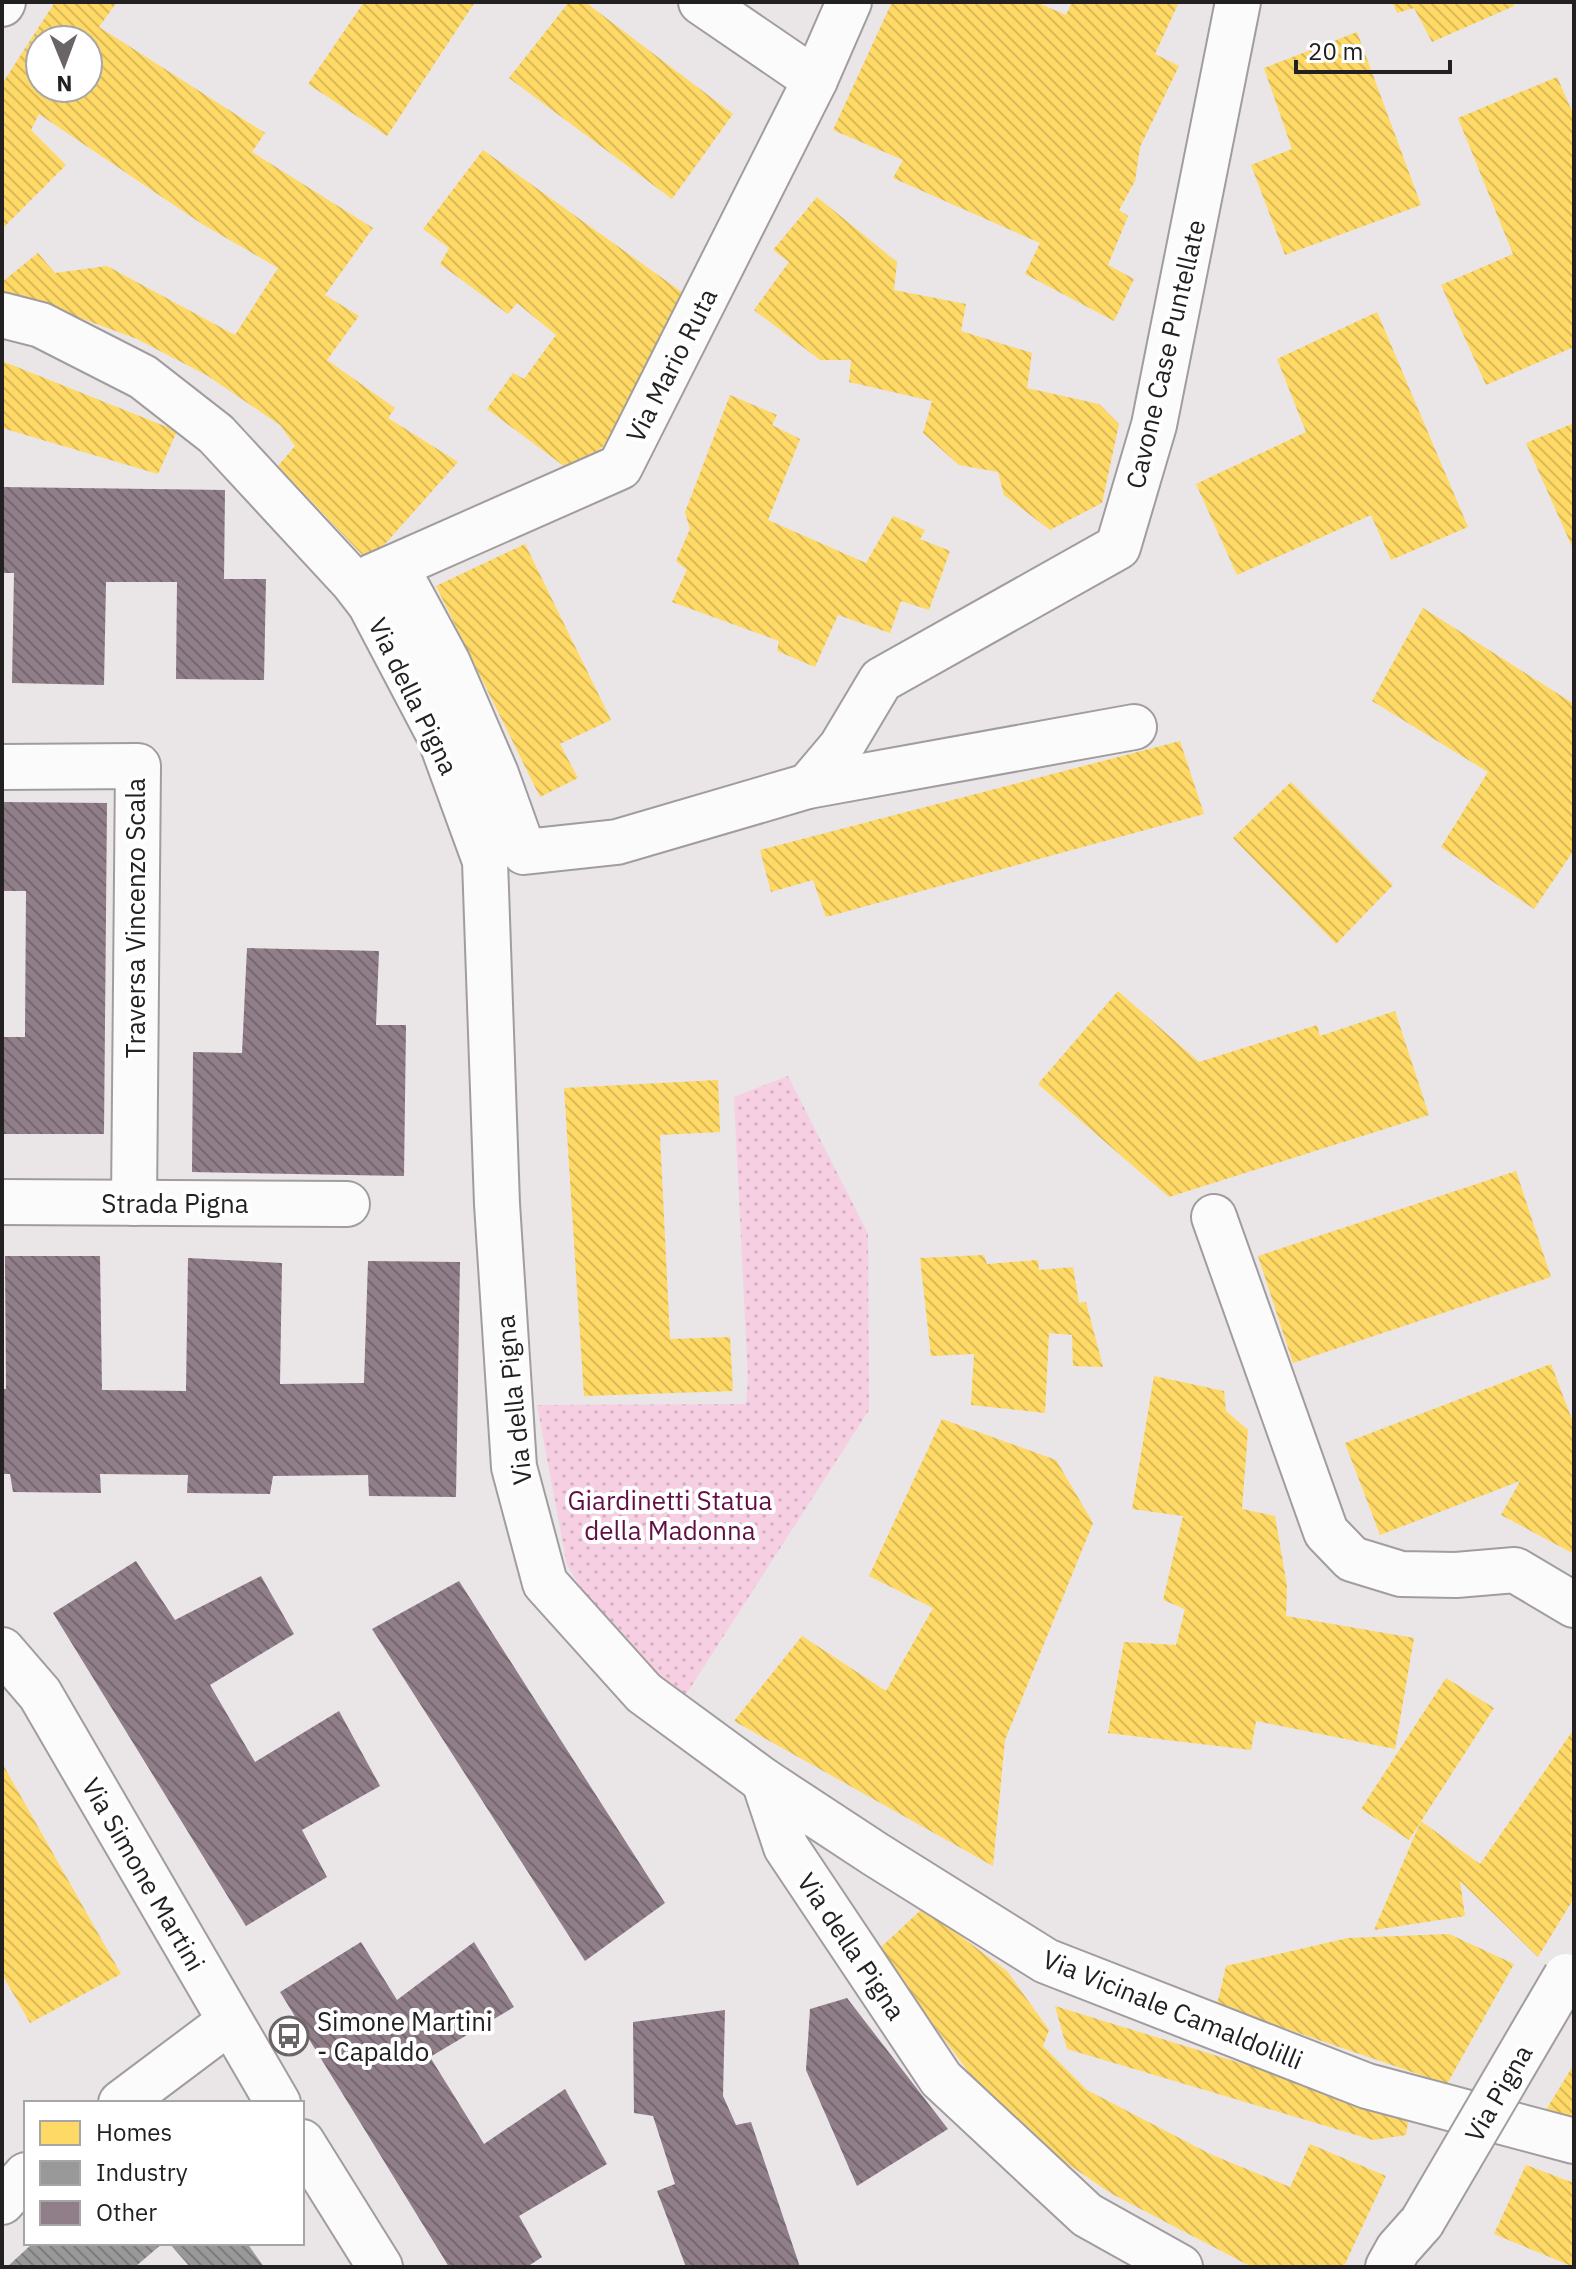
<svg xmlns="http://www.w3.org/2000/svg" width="1576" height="2269" font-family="'IBM Plex Sans',sans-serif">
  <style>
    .park { fill: url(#park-dots) }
    .homes { fill: url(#homes-back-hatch); fill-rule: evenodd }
    .industry { fill: url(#industry-back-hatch) }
    .building { fill: url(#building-back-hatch) }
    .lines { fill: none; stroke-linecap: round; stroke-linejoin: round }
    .minor-casing { stroke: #a19d9f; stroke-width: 48 }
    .secondary-casing { stroke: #a19d9f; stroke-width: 48 }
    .minor { stroke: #fcfbfb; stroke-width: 44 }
    .secondary { stroke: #fcfbfb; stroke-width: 44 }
    .secondary-bridge-casing { stroke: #a19d9f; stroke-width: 48; stroke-linecap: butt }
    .secondary-bridge { stroke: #fcfbfb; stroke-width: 44 }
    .labels { text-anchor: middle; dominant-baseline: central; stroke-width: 8; stroke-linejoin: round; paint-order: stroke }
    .street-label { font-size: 26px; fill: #232021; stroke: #fff }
    .park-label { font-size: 26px; fill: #621044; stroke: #fff }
    .poi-label { font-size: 26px; fill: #232021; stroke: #fff; text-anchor: start }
  </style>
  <defs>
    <pattern id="park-dots" width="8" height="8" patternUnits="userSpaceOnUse" patternTransform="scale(2)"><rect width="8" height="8" fill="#f6cfe2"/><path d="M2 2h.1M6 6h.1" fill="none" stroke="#d3b1c2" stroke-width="1.8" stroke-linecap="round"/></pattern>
    <pattern id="homes-back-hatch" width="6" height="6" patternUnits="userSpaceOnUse" patternTransform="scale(2)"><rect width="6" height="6" fill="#ffd966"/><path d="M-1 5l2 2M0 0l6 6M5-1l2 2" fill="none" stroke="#daba58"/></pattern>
    <pattern id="industry-back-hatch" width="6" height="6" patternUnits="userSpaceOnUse" patternTransform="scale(2)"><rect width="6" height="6" fill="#999"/><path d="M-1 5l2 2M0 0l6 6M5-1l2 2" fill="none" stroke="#7c7c7c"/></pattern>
    <pattern id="building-back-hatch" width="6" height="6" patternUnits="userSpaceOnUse" patternTransform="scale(2)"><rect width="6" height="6" fill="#907e89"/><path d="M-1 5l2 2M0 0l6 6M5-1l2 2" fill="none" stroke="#756770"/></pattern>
  </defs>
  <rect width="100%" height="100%" fill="#eae5e7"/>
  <!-- park -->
  <path class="park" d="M788 1076 868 1234 869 1410 683 1699 649 1672 590 1602 567 1565 537 1405 746 1404 748 1379 734 1097Z"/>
  <!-- homes -->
  <g class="homes">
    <path d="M55 2H117L99 27 265 133 252 152 373 228 325 295 359 316 327 360 395 408 388 418 458 462 369 562 278 466 295 446 280 425 208 376 137 339 83 319 2 300V282L38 253 55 273 107 266 235 335 278 268 202 224 39 114 31 130 66 165 2 229V84ZM40 40H88V88H40Z"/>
    <path d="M364 2H475L387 136 308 84Z"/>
    <path d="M569 2H585L733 114 672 199 509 78Z"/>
    <path d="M892 2H1036L1066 15 1072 2H1179L1155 54 1179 66 1140 147 1135 181 1119 210 1128 216 1108 265 1134 279 1114 321 1025 274 1040 243 893 178 903 160 833 130Z"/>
    <path d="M1392 2H1513L1514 6 1432 42 1414 8 1397 13Z"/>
    <path d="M1357 32 1421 205 1285 255 1251 165 1292 149 1264 68Z"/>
    <path d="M1557 77 1574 116V347L1486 385 1441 285 1513 254 1458 118Z"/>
    <path d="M483 150 693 300 622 431 572 472 487 409 513 373 524 379 556 335 517 303 508 314 440 264 449 248 423 229Z"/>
    <path d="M817 197 897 262 894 290 966 304 961 331 1032 353 1027 388 1099 404 1119 424 1102 503 1050 530 1004 495 998 472 959 465 923 433 932 401 849 382 851 360H820L754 310 789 262 773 250Z"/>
    <path d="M1377 312 1468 527 1391 560 1371 515 1237 575 1196 484 1306 432 1277 359Z"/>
    <path d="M2 361 177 431 158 474 2 428Z"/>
    <path d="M730 395 777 415 772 425 800 439 768 520 866 563 893 516 925 530 920 539 950 551 929 610 901 601 890 633 838 615 815 667 777 651 779 641 672 602 687 570 676 561 690 529 685 512Z"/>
    <path d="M1574 423V551L1526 443Z"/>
    <path d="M525 544 611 720 560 744 578 778 540 797 436 586Z"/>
    <path d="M1423 608 1574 704V850L1534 909 1441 847 1488 772 1372 701Z"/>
    <path d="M1180 741 1204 814 826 917 813 880 771 892 760 850Z"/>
    <path d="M1291 782 1393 885 1336 944 1233 838Z"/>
    <path d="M1118 991 1199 1062 1317 1025 1320 1036 1395 1011 1429 1115 1169 1197 1038 1084Z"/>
    <path d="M718 1080 720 1132 660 1135 670 1339 730 1337 733 1391 584 1396 564 1088Z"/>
    <path d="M1516 1171 1551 1277 1293 1363 1258 1256Z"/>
    <path d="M984 1255 987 1264 1038 1260 1039 1270 1073 1267 1079 1303 1086 1302 1103 1367 1073 1366 1072 1335 1049 1333 1045 1413 971 1405 974 1354 931 1356 920 1258Z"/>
    <path d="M1551 1364 1574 1425V1554L1501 1515 1520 1481 1380 1535 1345 1443Z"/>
    <path d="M1154 1376 1224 1391 1226 1411 1248 1430 1242 1509 1275 1516 1287 1586 1286 1616 1414 1638 1395 1749 1256 1721 1251 1750 1108 1733 1124 1642 1176 1645 1185 1609 1163 1600 1183 1516 1132 1509Z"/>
    <path d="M942 1419 1056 1460 1093 1523 1005 1740 993 1866 734 1721 802 1636 886 1691 933 1608 869 1576Z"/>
    <path d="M1446 1678 1494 1708 1409 1840 1361 1809Z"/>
    <path d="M1574 1729V1898L1538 1957 1460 1881 1465 1916 1374 1930 1421 1821 1480 1864Z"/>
    <path d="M2 1763 121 1974 30 2023 2 1974Z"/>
    <path d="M923 1908 1007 1971 1049 2030 1043 2046 1087 2090 1210 2154 1290 2187 1310 2144 1386 2176 1344 2266 1252 2267 1112 2194 1065 2162 1011 2118 985 2094 878 1950Z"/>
    <path d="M1449 1934 1514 1964 1447 2084 1217 2005 1226 1966 1348 1938Z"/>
    <path d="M1055 2006 1409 2115 1406 2135 1373 2140 1067 2049Z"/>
    <path d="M1574 2064V2122L1543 2115Z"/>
    <path d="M1526 2165 1574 2183V2267L1494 2234Z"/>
  </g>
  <!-- industry -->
  <g class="industry">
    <path d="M33 2243H163L135 2267H7Z"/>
    <path d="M169 2243H247L264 2267H190Z"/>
  </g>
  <!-- building -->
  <g class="building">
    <path d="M2 487 225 490 224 579H266L264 680 176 679 177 582H106L104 685 12 683 14 573H2Z"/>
    <path d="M2 802 107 803 104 1134H2V1037H25L26 891H2Z"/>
    <path d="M247 948 379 951 376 1025H406L404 1176 192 1172 193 1052 242 1053Z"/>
    <path d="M5 1256H100L102 1390 186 1391 188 1258 282 1263 280 1384 364 1383 368 1261 460 1262 456 1497 369 1496 368 1475 273 1476 270 1494 187 1493 188 1475 100 1474 101 1493 13 1492 10 1474H2V1389H6Z"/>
    <path d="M136 1561 175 1620 261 1576 294 1634 210 1685 255 1762 339 1711 380 1786 302 1830 327 1877 246 1926 53 1613Z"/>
    <path d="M459 1581 665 1903 585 1961 372 1629Z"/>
    <path d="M361 1942 397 2000 474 1942 514 2007 430 2057 484 2144 565 2089 607 2164 519 2216 542 2257 527 2267H449L280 1992Z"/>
    <path d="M847 1998 948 2129 857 2186 806 2070 810 2009Z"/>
    <path d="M725 2010 723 2096 736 2125 751 2122 800 2267H686L657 2191 675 2184 653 2116 634 2113 633 2022Z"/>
  </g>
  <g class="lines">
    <!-- minor casing -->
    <g class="minor-casing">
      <g id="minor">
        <path d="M701 2 815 80"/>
        <path d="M2 4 3 2"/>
        <path d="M2 315 41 325 143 377 216 434 353 582 370 604 439 735 485 861 497 1204 514 1467 545 1583 644 1693 764 1781 875 1854 1046 1961 1367 2086 1574 2141"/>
        <path d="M396 567 448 663 496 774 524 852 617 842 808 786 1134 727"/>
        <path d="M371 577 620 467 815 80 849 2"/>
        <path d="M2 767 138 766 134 1203"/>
        <path d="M808 786 841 747 881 680 1118 547 1154 425 1238 2"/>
        <path d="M2 1202 347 1204"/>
        <path d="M1214 1217 1326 1532 1352 1559 1401 1574 1456 1575 1515 1570 1574 1605"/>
        <path d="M764 1781 786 1847 941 2079 1087 2215 1180 2267"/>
        <path d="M121 2103 229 2022"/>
        <path d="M2 2202 26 2175"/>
      </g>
    </g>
    <!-- secondary casing -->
    <g class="secondary-casing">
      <g id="secondary">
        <path d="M2 1650 40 1694 278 2103"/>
        <path d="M302 2142 380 2267"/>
        <path d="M1388 2267 1398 2249 1422 2222"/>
      </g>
    </g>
    <!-- minor -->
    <use href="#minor" class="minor"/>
    <!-- secondary -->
    <use href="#secondary" class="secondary"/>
    <!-- secondary-bridge casing -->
    <g class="secondary-bridge-casing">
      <path id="secondary-bridge" d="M1422 2222 1566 1976"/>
    </g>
    <!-- secondary-bridge -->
    <use href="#secondary-bridge" class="secondary-bridge"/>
  </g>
  <!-- icons -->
  <defs>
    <g id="bus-ring" transform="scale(2)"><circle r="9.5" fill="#fff" stroke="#696566" stroke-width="1.5"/><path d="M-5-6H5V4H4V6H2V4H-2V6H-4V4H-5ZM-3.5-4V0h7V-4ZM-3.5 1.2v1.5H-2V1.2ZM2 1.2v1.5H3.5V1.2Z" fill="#696566"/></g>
  </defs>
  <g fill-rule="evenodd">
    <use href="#bus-ring" x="289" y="2036"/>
  </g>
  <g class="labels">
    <!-- street labels -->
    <g class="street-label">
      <text transform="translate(1165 354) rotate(-77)">Cavone Case Puntellate</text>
      <text transform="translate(671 365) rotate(-63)">Via Mario Ruta</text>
      <text transform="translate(414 696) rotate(64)">Via della Pigna</text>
      <text transform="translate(135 918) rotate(-90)">Traversa Vincenzo Scala</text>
      <text x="175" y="1203">Strada Pigna</text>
      <text transform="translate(513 1400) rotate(-96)">Via della Pigna</text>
      <text transform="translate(144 1874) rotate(60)">Via Simone Martini</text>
      <text transform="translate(852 1946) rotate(56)">Via della Pigna</text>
      <text transform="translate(1173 2009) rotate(22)">Via Vicinale Camaldolilli</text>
      <text transform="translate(1498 2093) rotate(-60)">Via Pigna</text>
    </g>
    <!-- park labels -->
    <g class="park-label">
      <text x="670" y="1500">Giardinetti Statua<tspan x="670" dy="30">della Madonna</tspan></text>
    </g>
    <!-- poi labels -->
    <g class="poi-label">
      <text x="317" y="2021">Simone Martini<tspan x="317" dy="30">- Capaldo</tspan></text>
    </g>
  </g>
  <!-- border -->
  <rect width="1576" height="2269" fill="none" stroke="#232021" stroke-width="8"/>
  <!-- legend -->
  <rect x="24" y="2101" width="280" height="144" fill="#ffffff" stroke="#a7a6a6" stroke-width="2"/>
  <rect x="40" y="2121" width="40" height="24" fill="#ffd966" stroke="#a7a6a6" stroke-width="2"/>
  <text x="96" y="2141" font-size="24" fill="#232021">Homes</text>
  <rect x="40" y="2161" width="40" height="24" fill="#999999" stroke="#a7a6a6" stroke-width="2"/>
  <text x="96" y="2181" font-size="24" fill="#232021">Industry</text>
  <rect x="40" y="2201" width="40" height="24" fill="#907e89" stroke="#a7a6a6" stroke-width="2"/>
  <text x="96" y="2221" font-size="24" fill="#232021">Other</text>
  <!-- north arrow -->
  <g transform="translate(64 64) rotate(179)"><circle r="38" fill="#ffffff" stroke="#a7a6a6" stroke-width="2"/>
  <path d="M0-6L14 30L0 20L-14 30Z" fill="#696566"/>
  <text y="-12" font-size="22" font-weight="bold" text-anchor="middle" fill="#232021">N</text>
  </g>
  <!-- scale -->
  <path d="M1296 60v12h154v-12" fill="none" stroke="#232021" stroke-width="4"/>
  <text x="1308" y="60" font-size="24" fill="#232021" stroke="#ffffff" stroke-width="6" paint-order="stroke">20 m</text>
</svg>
